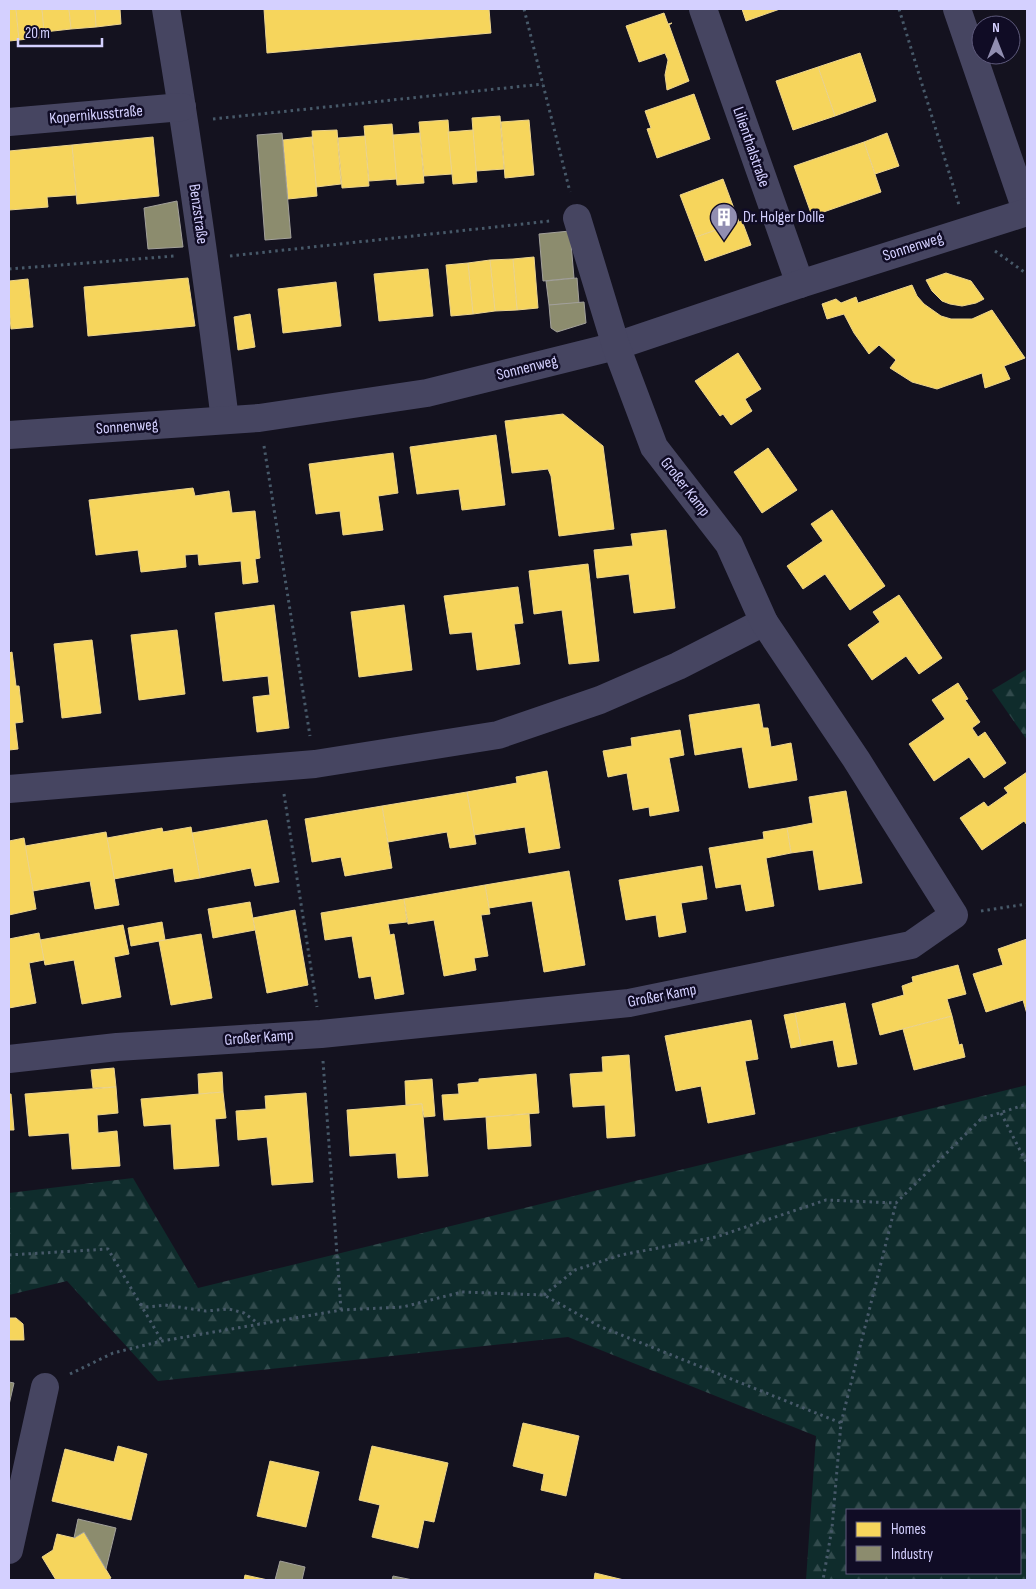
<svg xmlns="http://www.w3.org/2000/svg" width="1036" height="1589" font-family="'Sofia Sans Condensed',sans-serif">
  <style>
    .forest { fill: url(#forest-firs); fill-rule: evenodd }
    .homes { fill: #f6d55c; stroke: #ecd48d }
    .industry { fill: #8c8c6e; stroke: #a2a09a }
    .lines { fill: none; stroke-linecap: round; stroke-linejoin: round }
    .path { stroke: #475969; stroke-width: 3; stroke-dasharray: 2.5 4; stroke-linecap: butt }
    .minor { stroke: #464561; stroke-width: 28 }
    .labels { text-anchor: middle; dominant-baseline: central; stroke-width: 5; stroke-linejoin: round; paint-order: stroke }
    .street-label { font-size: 16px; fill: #d4d0ff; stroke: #100c25 }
    .poi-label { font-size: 16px; fill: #d4d0ff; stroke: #100c25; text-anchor: start }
  </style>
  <defs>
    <pattern id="forest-firs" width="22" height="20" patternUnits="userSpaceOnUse" patternTransform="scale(1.25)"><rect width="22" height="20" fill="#0f2c2c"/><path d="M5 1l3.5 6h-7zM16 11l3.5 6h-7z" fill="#314a4c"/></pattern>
  </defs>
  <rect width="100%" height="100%" fill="#14121f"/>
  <!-- forest -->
  <g class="forest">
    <path d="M1027 669V740L992 690Z"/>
    <path d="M1027 1085V1580H806L816 1436 568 1337 158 1381 67 1281 9 1295V1193L133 1178 198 1288ZM847 1510H1020V1573H847Z"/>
  </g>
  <!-- homes -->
  <g class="homes">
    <path d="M9 9H16L19 40 9 41Z"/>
    <path d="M16 9H42L45 37 19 40Z"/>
    <path d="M42 9H69L71 29 44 32Z"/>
    <path d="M69 9H95L96 27 71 29Z"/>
    <path d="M95 9H120L121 24 96 27Z"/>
    <path d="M264 9H489L491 33 267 53Z"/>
    <path d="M742 9H780L746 21Z"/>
    <path d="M664 13 668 24 672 23 669 25 689 81 667 90 665 75 668 60 665 53 639 62 626 26Z"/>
    <path d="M860 53 876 101 835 116 818 67Z"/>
    <path d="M818 67 835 116 793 130 776 81Z"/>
    <path d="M694 94 710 139 657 158 647 129 651 128 645 111Z"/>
    <path d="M500 116 504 169 476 171 472 118Z"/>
    <path d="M448 120 452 174 424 176 419 122Z"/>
    <path d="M529 120 534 175 505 178 501 122Z"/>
    <path d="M392 124 397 179 369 181 364 126Z"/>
    <path d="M337 130 341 184 316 187 312 131Z"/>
    <path d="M473 130 477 182 453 184 448 132Z"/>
    <path d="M420 133 424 183 397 185 393 135Z"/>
    <path d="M887 133 899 166 875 174 864 142Z"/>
    <path d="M365 136 369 186 342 188 338 138Z"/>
    <path d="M153 137 159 196 77 204 72 145Z"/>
    <path d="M312 137 317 196 288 199 283 140Z"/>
    <path d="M864 142 881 192 812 216 794 166Z"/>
    <path d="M72 145 76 195 47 197 48 207 9 210V151Z"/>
    <path d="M723 179 739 222 696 237 680 195Z"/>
    <path d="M742 221 751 245 705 261 696 237Z"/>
    <path d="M534 257 538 308 517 310 513 259Z"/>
    <path d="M513 259 517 310 495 311 490 260Z"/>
    <path d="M490 260 495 311 473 314 468 263Z"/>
    <path d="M468 263 473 314 451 316 446 265Z"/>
    <path d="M428 269 433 316 379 321 374 274Z"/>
    <path d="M946 273 971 281 984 299 976 303 962 306 950 304 942 301 932 291 926 280Z"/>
    <path d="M188 278 195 326 88 336 84 287Z"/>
    <path d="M28 279 33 327 11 329 9 306V281Z"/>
    <path d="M336 282 341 326 283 333 278 289Z"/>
    <path d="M912 285 917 296 924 304 941 316 951 319H972L992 310 1025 358 1004 366 1010 379 985 388 982 373 937 389 912 382 890 368 896 360 879 345 869 354 854 333 844 314 827 319 822 304 836 299 841 303 856 297 858 303Z"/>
    <path d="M250 314 255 347 238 350 234 317Z"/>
    <path d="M738 353 761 389 745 399 752 411 731 425 723 414 720 416 695 381Z"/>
    <path d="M563 414 603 446 614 529 559 536 551 476 548 469 512 473 505 421Z"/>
    <path d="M496 435 505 505 462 510 459 489 417 494 410 447Z"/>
    <path d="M768 448 797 490 762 513 734 472Z"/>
    <path d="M393 453 398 493 378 496 383 530 343 535 340 511 316 514 309 464Z"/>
    <path d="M193 488 195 496 229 491 232 513 255 511 260 558 255 559 258 582 243 584 241 561 199 565 198 554 185 555 186 567 141 572 138 550 96 555 89 500Z"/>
    <path d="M832 510 885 586 850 610 825 574 803 589 787 566 823 541 811 524Z"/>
    <path d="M666 530 675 608 634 613 629 574 597 578 594 550 633 546 631 534Z"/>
    <path d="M588 564 599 661 569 664 562 610 534 614 529 571Z"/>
    <path d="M518 587 523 623 514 624 520 664 477 670 472 632 450 634 444 596Z"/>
    <path d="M899 595 942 658 919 674 906 656 872 680 848 645 880 622 873 612Z"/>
    <path d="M274 605 289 728 257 732 253 697 270 695 268 676 223 681 215 613Z"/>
    <path d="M404 605 412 670 359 677 351 612Z"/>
    <path d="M177 630 185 694 139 700 131 635Z"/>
    <path d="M92 640 101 713 62 718 54 644Z"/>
    <path d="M12 652 16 686H19L23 722 15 723 18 749 9 750V653Z"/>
    <path d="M958 683 968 699 965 700 980 722 972 728 978 737 985 732 1006 763 984 778 969 757 934 781 909 744 945 719 932 700Z"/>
    <path d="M759 704 763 728H768L771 747 791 743 797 780 749 788 742 747 695 755 689 715Z"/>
    <path d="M680 730 684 755 669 758 679 811 650 816 649 807 633 810 627 773 608 777 603 751 632 746 631 738Z"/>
    <path d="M547 771 560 848 529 853 525 827 474 835 467 792 517 783 516 777Z"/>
    <path d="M1027 772V825L1024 821 982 850 960 818 984 802 988 807 1008 793 1004 788Z"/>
    <path d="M846 791 862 883 819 890 813 850 791 853 787 828 813 823 809 797Z"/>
    <path d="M467 792 476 844 450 848 447 832 388 842 382 806Z"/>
    <path d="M382 806 392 868 345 876 341 857 312 862 305 819Z"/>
    <path d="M267 820 279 882 255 886 251 868 200 878 192 833Z"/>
    <path d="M191 827 200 878 175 882 173 868 114 879 107 838 162 828 163 832Z"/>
    <path d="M787 828 791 853 766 858 774 906 746 911 741 884 716 888 709 848 764 839 763 832Z"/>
    <path d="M106 832 119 905 95 909 90 881 33 891 25 846Z"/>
    <path d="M24 838 36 909 9 915V841Z"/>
    <path d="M702 866 707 899 681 903 686 932 659 937 656 915 626 920 619 880Z"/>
    <path d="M569 871 585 965 544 972 532 901 489 908 485 885Z"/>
    <path d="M485 885 490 914 481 915 488 956 474 958 476 970 444 976 434 920 408 924 404 899Z"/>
    <path d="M404 899 407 922 388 924 390 935 394 934 404 994 375 999 371 976 359 978 352 936 325 940 321 913Z"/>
    <path d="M250 902 255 930 213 938 208 909Z"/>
    <path d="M295 910 308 985 267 993 253 918Z"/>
    <path d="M162 922 165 940 131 946 128 928Z"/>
    <path d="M123 925 129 954 114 957 121 997 82 1004 74 960 45 965 40 940Z"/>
    <path d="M39 933 44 960 29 963 36 1003 9 1008V939Z"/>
    <path d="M201 934 212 998 171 1005 159 941Z"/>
    <path d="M1027 939V1014L1023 1000 986 1012 973 974 1003 965 998 949Z"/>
    <path d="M958 965 966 994 947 999 952 1016 880 1035 872 1004 904 995 902 986 913 982 912 977Z"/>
    <path d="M845 1003 857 1064 838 1067 833 1040 801 1046 795 1013Z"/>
    <path d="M795 1013 801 1046 791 1048 784 1015Z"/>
    <path d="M952 1016 959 1045 962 1044 965 1057 914 1070 903 1029Z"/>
    <path d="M751 1020 758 1059 745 1061 755 1114 708 1123 701 1086 676 1091 665 1036Z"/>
    <path d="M629 1055 635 1136 607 1138 605 1105 573 1107 570 1074 603 1072 602 1057Z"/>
    <path d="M114 1068 116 1087 93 1088 91 1070Z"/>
    <path d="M222 1072 223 1092 199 1094 198 1074Z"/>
    <path d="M536 1074 539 1113 444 1120 442 1095 459 1094 458 1084 479 1082V1079Z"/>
    <path d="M432 1079 435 1116 424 1117 422 1104 406 1105 405 1081Z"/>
    <path d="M116 1087 118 1113 97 1115 98 1133 117 1131 120 1166 72 1169 69 1133 29 1136 25 1094Z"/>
    <path d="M223 1092 226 1118 215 1119 219 1166 174 1169 171 1124 144 1126 141 1099Z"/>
    <path d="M306 1093 313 1182 272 1185 267 1137 238 1140 236 1111 266 1109 265 1096Z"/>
    <path d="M9 1094H11L14 1130H9Z"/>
    <path d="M422 1104 428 1176 398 1178 396 1153 350 1156 347 1110Z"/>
    <path d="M529 1114 531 1146 488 1149 486 1117Z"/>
    <path d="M9 1318H16L23 1324 24 1340H9Z"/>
    <path d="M523 1423 579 1436 566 1496 541 1490 544 1474 513 1466Z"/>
    <path d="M118 1446 147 1454 131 1520 52 1501 65 1449 114 1462Z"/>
    <path d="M372 1446 448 1463 434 1522 424 1520 418 1548 372 1537 380 1505 359 1500Z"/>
    <path d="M270 1461 319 1472 306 1527 257 1516Z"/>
    <path d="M84 1532 111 1578 107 1580H56L42 1557 53 1550 57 1534 74 1538Z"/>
    <path d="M595 1573 624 1580H594Z"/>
    <path d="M245 1575 268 1580H244Z"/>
  </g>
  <!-- industry -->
  <g class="industry">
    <path d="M282 133 291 238 265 240 257 135Z"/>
    <path d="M177 201 183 247 148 249 144 208Z"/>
    <path d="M570 231 574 278 543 281 539 234Z"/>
    <path d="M577 278 579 303 549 305 546 281Z"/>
    <path d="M584 302 586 323 557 332 551 328 549 305Z"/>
    <path d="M9 1382 14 1383 9 1405Z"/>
    <path d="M78 1519 116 1528 106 1569 84 1532 74 1538Z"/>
    <path d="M280 1561 305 1567 302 1580H275Z"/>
    <path d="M393 1576 413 1580H392Z"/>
  </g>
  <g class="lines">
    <!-- path -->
    <g class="path">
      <path d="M524 9 570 192"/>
      <path d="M899 9 959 205"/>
      <path d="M213 119 543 84"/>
      <path d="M995 251 1027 274"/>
      <path d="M230 256 550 221"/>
      <path d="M9 269 175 256"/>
      <path d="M264 446 310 736"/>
      <path d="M284 794 317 1007"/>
      <path d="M981 911 1027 904"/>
      <path d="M323 1061 341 1310"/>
      <path d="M1001 1113 1027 1164"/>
      <path d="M9 1255 108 1249 162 1341"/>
      <path d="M544 1295 575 1270 621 1255 716 1237 826 1200 896 1203 981 1119 1027 1104"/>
      <path d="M140 1304 148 1307 165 1305 206 1311 229 1309 244 1313 259 1324"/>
      <path d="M70 1374 113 1353 162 1341 341 1310 403 1307 462 1292 544 1295 599 1326 841 1423 832 1528 823 1580"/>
      <path d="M841 1423 896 1203"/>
    </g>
    <!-- minor -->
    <g class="minor">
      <path d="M166 9C189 146 208 283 225 420"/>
      <path d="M703 9 800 284"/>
      <path d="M957 9 1027 213"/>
      <path d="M9 122 182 107"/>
      <path d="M9 435 259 418 427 393 616 346 800 284 1027 212"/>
      <path d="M9 789 315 764 498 735 600 700 678 666 764 622"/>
      <path d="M9 1059 117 1047 321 1034 629 1003 911 945 954 915 856 759 764 622 729 544 654 447 616 346 577 218"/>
      <path d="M9 1550 45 1387"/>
    </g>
  </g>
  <!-- icons -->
  <defs>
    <g id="building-pin" transform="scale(1.4375)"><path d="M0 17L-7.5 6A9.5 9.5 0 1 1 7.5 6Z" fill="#918eb1" stroke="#100c25"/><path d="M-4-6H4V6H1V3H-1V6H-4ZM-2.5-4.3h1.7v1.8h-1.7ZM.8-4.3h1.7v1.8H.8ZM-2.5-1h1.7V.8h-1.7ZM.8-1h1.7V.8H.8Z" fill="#fff"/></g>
  </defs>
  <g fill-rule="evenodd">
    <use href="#building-pin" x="724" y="217"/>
  </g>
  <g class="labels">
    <!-- street labels -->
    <g class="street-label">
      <text transform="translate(96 115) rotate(-5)">Kopernikusstraße</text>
      <text transform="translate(751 147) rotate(71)">Lilienthalstraße</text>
      <text transform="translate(198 214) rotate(82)">Benzstraße</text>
      <text transform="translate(913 247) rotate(-18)">Sonnenweg</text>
      <text transform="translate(527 368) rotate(-14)">Sonnenweg</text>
      <text transform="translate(127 427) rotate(-4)">Sonnenweg</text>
      <text transform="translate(685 487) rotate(52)">Großer Kamp</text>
      <text transform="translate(662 996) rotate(-11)">Großer Kamp</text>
      <text transform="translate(259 1038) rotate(-4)">Großer Kamp</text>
    </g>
    <!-- poi labels -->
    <g class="poi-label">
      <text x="743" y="217">Dr. Holger Dolle</text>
    </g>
  </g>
  <!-- border -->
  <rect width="1036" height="1589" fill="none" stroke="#d4d0ff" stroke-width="20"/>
  <!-- legend -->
  <rect x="846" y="1509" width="175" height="65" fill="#100c25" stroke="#5e5a7c"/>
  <rect x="856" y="1522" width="25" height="15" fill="#f6d55c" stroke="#5e5a7c"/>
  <text x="891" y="1534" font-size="15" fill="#d4d0ff">Homes</text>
  <rect x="856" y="1546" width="25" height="15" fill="#8c8c6e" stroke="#5e5a7c"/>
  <text x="891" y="1559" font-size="15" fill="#d4d0ff">Industry</text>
  <!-- north arrow -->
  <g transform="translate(996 40)"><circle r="24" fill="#100c25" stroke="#5e5a7c"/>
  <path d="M0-4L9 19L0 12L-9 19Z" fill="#918eb1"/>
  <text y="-8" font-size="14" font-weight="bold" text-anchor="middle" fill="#d4d0ff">N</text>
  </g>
  <!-- scale -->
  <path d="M18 38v8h84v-8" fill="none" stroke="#d4d0ff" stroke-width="2.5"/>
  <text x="25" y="38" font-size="15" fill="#d4d0ff" stroke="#100c25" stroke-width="4" paint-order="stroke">20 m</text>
</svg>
